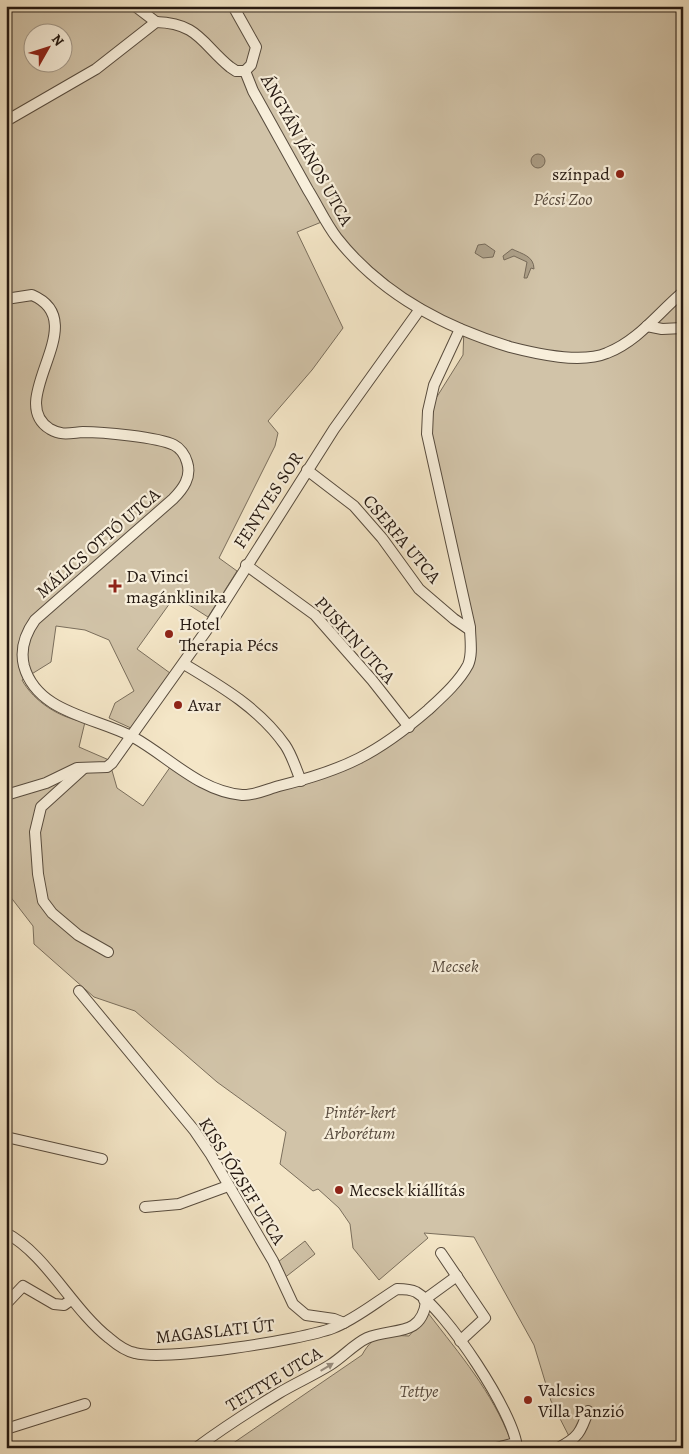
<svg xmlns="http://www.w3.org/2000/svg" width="689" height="1454" font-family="Alegreya,serif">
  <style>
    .green { fill: #d1c3a8; stroke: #7a6e5c; fill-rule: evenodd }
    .water { fill: #ada089; stroke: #766a59 }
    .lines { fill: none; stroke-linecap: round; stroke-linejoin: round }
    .stream { stroke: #766a59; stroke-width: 2 }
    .minor-casing { stroke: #584c3e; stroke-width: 12 }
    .minor { stroke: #f8efdb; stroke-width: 10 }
    .oneway { fill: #998e80 }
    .poi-dot { fill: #8f2418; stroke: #f8efdb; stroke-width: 2 }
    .labels { text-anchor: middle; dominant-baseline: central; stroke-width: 4.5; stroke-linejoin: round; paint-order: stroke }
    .street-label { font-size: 18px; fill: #241811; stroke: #f8efdb }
    .poi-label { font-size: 18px; fill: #241811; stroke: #f8efdb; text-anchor: start }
    .park-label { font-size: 18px; font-style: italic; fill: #584b3e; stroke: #f8efdb }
  </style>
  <rect width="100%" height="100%" fill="#f4e6c7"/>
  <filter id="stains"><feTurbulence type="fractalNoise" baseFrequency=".004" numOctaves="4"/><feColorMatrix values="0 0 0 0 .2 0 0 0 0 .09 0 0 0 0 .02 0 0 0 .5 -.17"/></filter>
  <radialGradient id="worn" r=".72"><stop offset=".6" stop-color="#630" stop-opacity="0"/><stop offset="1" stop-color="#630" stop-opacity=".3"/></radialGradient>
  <!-- green -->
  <g class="green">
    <path d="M6 6H683V1448H575L551 1401 534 1345 474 1237 424 1233 428 1238 379 1280 353 1248 350 1224 339 1208 318 1189 313 1191 280 1164 286 1132 217 1082 135 1011 94 997 34 944 33 926 6 891ZM32 32H62V62H32ZM324 221 337 238 421 308 464 328 463 355 428 411 431 458 470 627 469 663 409 727 341 768 245 795 204 784 173 763 143 806 117 788 109 760 79 747 85 722C60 718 34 702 22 680L51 662 56 626 85 630 109 640 134 691 115 703 109 718 133 729 170 673 137 649 175 596 208 617 237 571 219 558 275 446 278 433 268 421 312 370 343 328 297 232Z"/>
    <path d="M305 1241 315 1254 283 1279 278 1262Z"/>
    <path d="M428 1313C461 1356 491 1390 511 1441L493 1448H226L362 1355C374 1333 385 1335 409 1336Z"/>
  </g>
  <!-- water -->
  <g class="water">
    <circle cx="538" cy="161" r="7"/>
    <path d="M485 244 495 251 493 257 483 258 475 253 478 245Z"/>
    <path d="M512 249C522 254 534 256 534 269L531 268 527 278H524L527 262 514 256 504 260 503 256Z"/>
  </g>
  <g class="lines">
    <!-- stream -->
    <path class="stream" d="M520 1446 541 1447 550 1445"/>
    <!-- minor casing -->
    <g class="minor-casing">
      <g id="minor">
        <path d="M135 6 156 22"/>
        <path d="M233 6 256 47 251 65 245 71"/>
        <path d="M156 22C198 23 202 44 230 67L236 71H245"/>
        <path d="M245 71 253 91C271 124 290 157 308 190 318 206 326 224 337 238 381 294 444 327 510 347 537 354 581 364 607 353 638 341 658 313 683 292"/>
        <path d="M6 121 96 69 156 22"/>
        <path d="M6 299 32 295C95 322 3 400 50 429 62 436 70 433 83 432 102 432 158 437 174 445 180 448 185 455 187 462 192 477 183 489 173 499L35 620C25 634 20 650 24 666 37 713 95 717 133 737 169 757 199 791 242 795 253 796 268 789 279 786 344 770 377 754 428 710 442 697 459 682 468 665 473 654 470 639 470 627L427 434 428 411 434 385 460 329"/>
        <path d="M647 326 662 329 683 328"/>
        <path d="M307 470 354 506 382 538 419 589 454 619 470 630"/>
        <path d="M246 565 315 615 372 680 409 727"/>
        <path d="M184 664C221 686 260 709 285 745 292 755 296 769 301 781"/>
        <path d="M84 768 41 807 35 832 38 874 43 901 52 913 78 935 108 952"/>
        <path d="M6 795 46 783 77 768 107 767 112 763 206 631 334 429 420 309"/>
        <path d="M79 991 194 1130 211 1155 273 1261 293 1304 306 1315 334 1319 344 1323"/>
        <path d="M6 1137 102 1159"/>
        <path d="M145 1207 179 1204 228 1186"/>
        <path d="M6 1233C46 1254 72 1309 109 1338 116 1344 125 1351 135 1353 165 1361 302 1340 333 1328 356 1319 376 1302 397 1289 404 1289 410 1289 416 1292 445 1309 515 1414 517 1448"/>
        <path d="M441 1253 485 1318 460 1341"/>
        <path d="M424 1300 457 1276"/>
        <path d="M6 1304 23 1286 54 1304 64 1305 71 1300"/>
        <path d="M6 1429 85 1404"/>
        <path d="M196 1448C223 1428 251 1410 279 1393 296 1383 314 1375 330 1365 343 1357 354 1344 367 1338 392 1327 421 1338 426 1302"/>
        <path d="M496 1448 516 1443"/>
        <path d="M558 1448C578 1438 581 1432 588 1411"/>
      </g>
    </g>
    <!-- minor -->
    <use href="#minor" class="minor"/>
  </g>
  <!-- one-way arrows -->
  <defs><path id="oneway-solid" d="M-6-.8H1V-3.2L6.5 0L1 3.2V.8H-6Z" transform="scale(1.25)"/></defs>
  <use class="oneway" href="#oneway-solid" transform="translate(327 1367) rotate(-31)"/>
  <!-- markers -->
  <g class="poi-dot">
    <circle cx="620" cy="174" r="5"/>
    <path d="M112.5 578.5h5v5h5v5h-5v5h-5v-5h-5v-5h5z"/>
    <circle cx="169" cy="634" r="5"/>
    <circle cx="178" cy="705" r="5"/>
    <circle cx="339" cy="1190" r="5"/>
    <circle cx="528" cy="1400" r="5"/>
  </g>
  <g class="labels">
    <!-- street labels -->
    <g class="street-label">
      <text transform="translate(307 150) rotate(61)">ÁNGYÁN JÁNOS UTCA</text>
      <text transform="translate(268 500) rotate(-57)">FENYVES SOR</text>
      <text transform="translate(402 539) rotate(50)">CSERFA UTCA</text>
      <text transform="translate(98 543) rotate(-41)">MÁLICS OTTÓ UTCA</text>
      <text transform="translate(355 640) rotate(48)">PUSKIN UTCA</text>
      <text transform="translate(242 1181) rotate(58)">KISS JÓZSEF UTCA</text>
      <text transform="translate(215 1331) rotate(-6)">MAGASLATI ÚT</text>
      <text transform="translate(274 1379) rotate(-31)">TETTYE UTCA</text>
    </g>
    <!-- poi labels -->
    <g class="poi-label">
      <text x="610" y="174" text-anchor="end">színpad</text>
      <text x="126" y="576">Da Vinci<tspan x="126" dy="21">magánklinika</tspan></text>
      <text x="179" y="624">Hotel<tspan x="179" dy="21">Therapia Pécs</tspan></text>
      <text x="188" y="705">Avar</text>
      <text x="349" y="1190">Mecsek kiállítás</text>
      <text x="538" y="1390">Valcsics<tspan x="538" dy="21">Villa Panzió</tspan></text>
    </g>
    <!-- park labels -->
    <g class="park-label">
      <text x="563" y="199">Pécsi Zoo</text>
      <text x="455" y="966">Mecsek</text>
      <text x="360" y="1112">Pintér-kert<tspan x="360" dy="21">Arborétum</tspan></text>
      <text x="419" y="1391">Tettye</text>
    </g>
  </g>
  <!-- margin -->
  <rect width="689" height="1454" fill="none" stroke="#f4e6c7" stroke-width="25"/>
  <rect x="8" y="8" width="674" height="1439" fill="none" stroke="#241811" stroke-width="2.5"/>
  <rect x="12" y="12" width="664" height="1429" fill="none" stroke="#241811"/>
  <!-- north arrow -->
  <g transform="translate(48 48) rotate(51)"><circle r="24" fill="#f8efdb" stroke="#a3998a"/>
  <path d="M0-4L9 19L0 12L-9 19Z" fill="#8f2418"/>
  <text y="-8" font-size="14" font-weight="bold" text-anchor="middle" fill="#241811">N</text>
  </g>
  <rect width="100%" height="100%" filter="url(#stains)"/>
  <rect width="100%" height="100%" fill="url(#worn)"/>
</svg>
